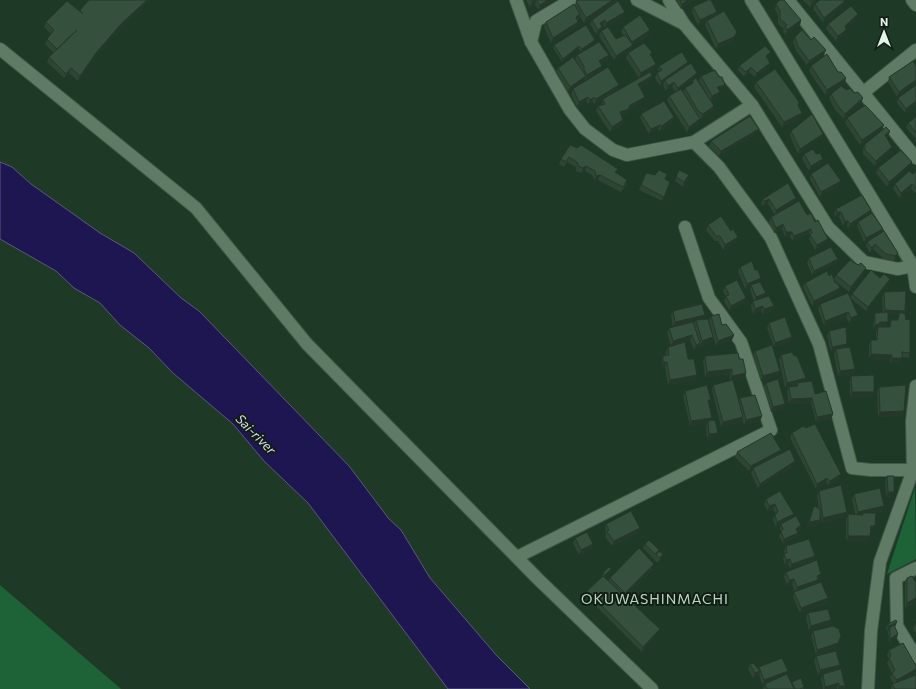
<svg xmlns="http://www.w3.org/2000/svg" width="916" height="689" font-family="Commissioner,sans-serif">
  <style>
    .green { fill: #1e6338 }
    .water { fill: #1e1650; stroke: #59597e }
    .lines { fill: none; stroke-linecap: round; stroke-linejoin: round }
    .minor-casing { stroke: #405747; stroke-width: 14 }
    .minor { stroke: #5f7b66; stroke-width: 12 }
    .wall { fill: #2e4534; fill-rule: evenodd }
    .shaded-wall { fill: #25382a }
    .building { fill: #35503c; stroke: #25382a }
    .labels { text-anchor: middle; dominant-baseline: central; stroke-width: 4; stroke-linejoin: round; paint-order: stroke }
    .water-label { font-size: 13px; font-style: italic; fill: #dadbee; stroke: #121e15 }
    .quarter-label { font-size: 14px; letter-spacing: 1px; fill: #bad9c1; stroke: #121e15 }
  </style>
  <rect width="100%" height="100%" fill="#1f3927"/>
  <!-- green -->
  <g class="green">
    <path d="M915 488 916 559 887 574Z"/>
    <path d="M0 585 121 689H0Z"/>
  </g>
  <!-- water -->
  <path class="water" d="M0 162 12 167 31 184 100 233 134 253 181 298 199 311 349 466 389 519 401 530 430 578 497 656 530 689H448L308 503 264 461 233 424 173 373 149 348 120 325 100 303 74 288 56 271 0 239Z"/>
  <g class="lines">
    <!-- minor casing -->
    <g class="minor-casing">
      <g id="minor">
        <path d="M516 0 531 42"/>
        <path d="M571 0 536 21 531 42 570 110 585 129 613 150 627 155 694 142 719 167 771 238 819 344 852 468 871 470H913L916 474"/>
        <path d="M637 0 684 24 669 0"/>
        <path d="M751 0 913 266 916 287"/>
        <path d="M788 0 916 158"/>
        <path d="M912 0 916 5"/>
        <path d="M684 24 752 105 828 227 864 262 898 269 913 266"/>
        <path d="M0 49 196 208 307 344 538 579 652 689"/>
        <path d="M864 92 916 50"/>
        <path d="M694 142 752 105"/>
        <path d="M517 557 771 430 741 342 709 298 685 227"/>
        <path d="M916 568 896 578 897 626 916 657"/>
        <path d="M868 689 871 631 880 562 913 470 912 421 916 386"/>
      </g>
    </g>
    <!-- minor -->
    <use href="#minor" class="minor"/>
  </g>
  <!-- wall -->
  <g class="wall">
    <path d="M526 0H554L539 10 535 5 530 7Z"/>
    <path d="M579 0H617V1L584 23 580 16 579 19 578 20V22L577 27 551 43 544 27 546 22 575 5 576 1Z"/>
    <path d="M675 0H693L681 9Z"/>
    <path d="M803 0H819L810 7Z"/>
    <path d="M776 4 801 20 800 25 785 35 783 31 784 29 778 24V16L775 9Z"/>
    <path d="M815 4 843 7 823 23 813 9Z"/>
    <path d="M693 7 717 12 716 16 735 36 732 42 716 49 705 25 706 21 698 25 692 12Z"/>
    <path d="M141 9 120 29 95 57 78 81 69 73 64 78 47 62 49 57 54 53 45 44 47 39 51 34 44 27 46 22 80 12V10Z"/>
    <path d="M625 12 623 16 604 28V25L601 26 600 32 596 34 590 24 592 20Z"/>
    <path d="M857 19 845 29 844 35 836 41 826 29 828 24Z"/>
    <path d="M623 27 650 30 649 35 632 46 631 50 614 60 599 36 601 31 616 39 624 36 621 32Z"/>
    <path d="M795 37 824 55 807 65 796 51 793 42Z"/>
    <path d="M594 42 581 52 578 48 562 62 553 48 554 45Z"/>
    <path d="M652 52 651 55 656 64 654 69 639 78 626 58 628 53Z"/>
    <path d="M771 52 769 57 767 58 770 63 769 68 755 77 749 72 744 77 738 70 739 66Z"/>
    <path d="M577 55H609L607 60 601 63 602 66 600 71 586 80 585 79 584 81 568 92 556 73 558 68 582 72 575 60Z"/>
    <path d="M913 61 897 97 888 82 889 77Z"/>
    <path d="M659 66H687L678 91 683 92 685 88 692 84 693 80 708 96 699 81 701 76 719 77 725 85 723 89 719 90 718 97 711 101 714 106 712 111 701 119 698 117 700 119 698 124 687 132 667 101 669 96 676 92 672 87 666 91 663 85 664 83 660 86 655 78 657 73 659 72 658 70Z"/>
    <path d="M811 66 845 83 825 95 809 71Z"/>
    <path d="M652 76 650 81 640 87 645 97 643 102 628 110 627 114 621 115 623 120 622 125 610 132 596 111 598 106 602 105 603 99Z"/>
    <path d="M756 82 799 102 798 105 800 118 782 127 754 87Z"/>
    <path d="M916 85V105L905 113 897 103 898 98Z"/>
    <path d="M573 89 618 90 595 104 592 101 588 104 586 101 577 107 571 94Z"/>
    <path d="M831 94 861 103 844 119 836 111 829 99Z"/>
    <path d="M641 114 674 117 672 122 660 131 658 129 649 134 640 118Z"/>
    <path d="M916 117V139L906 128 908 123Z"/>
    <path d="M847 118 884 125 882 129 860 145 845 123Z"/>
    <path d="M791 131 823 134 821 138 798 154 790 136Z"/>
    <path d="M890 131 888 136 886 138 890 152 875 166 863 154V149L865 144Z"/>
    <path d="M757 133 719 156 709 146 711 141Z"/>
    <path d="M570 145 627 180 626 185 621 192 598 180 594 181 593 176 585 171 581 173 576 171V167L567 162 564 167 559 164 561 159Z"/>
    <path d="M804 154 821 163 809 171 802 159Z"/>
    <path d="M912 162 910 166 887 187 876 173 878 168Z"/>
    <path d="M679 170 687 179 683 187 675 181Z"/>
    <path d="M916 171V192L915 193 911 189 900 198 893 189 895 184 913 174Z"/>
    <path d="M811 174 841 181 839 185 820 197 810 179Z"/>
    <path d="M665 179 670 182 662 201 639 190 641 185Z"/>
    <path d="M788 183 794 202 775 215 768 204 763 206 761 204 763 199Z"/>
    <path d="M836 209 871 210 869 215 897 258 894 261 884 259 873 249 870 253 866 246 867 242 874 237 864 242 857 226 858 222 848 229 847 226H843L839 217H835L834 214Z"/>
    <path d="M807 215 815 222 828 239 826 243 815 250 809 239 810 236 809 234 793 241 790 237H785L782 229 774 233 769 222 771 217Z"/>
    <path d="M708 225 736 242 723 250 718 241H715L706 230Z"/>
    <path d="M809 258 836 264 812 275 807 263Z"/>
    <path d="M740 267 759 282 764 298 774 306 772 311 763 314 761 311 753 314 751 306 753 301H754L750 290 751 286 745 289 738 271Z"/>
    <path d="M864 273 849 292 834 280 836 275Z"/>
    <path d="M829 276 838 293 812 306 803 287 805 283Z"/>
    <path d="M880 278 890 279 888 284 866 311 850 298 852 294Z"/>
    <path d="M725 286 745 303 729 310 724 301 726 297 723 291Z"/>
    <path d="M884 292 905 311 904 313 910 353 909 358 902 357 900 363H890V360L869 359V345L871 340H876V332L878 328 877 329 873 330 874 318 875 313H883L882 297ZM888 315H899L897 320H891L889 327H887Z"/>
    <path d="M820 304 858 315 856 320 849 323 846 317 824 326 818 309Z"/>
    <path d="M673 311 705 315 703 319 713 337 711 342 700 346V344L699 348 694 350 690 340 671 346 667 333 669 328 683 324 673 327 671 315Z"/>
    <path d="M711 316 722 325 734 335 732 340 716 346 709 321Z"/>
    <path d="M769 323 792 337 790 342 774 347 767 328Z"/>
    <path d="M829 331 847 344 846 347 855 369 853 374 838 376 834 354 835 351 831 352 827 336Z"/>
    <path d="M668 347 688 359 697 375 696 380 668 385 665 367H662V361L663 356 666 355V352Z"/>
    <path d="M755 351 780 371 778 375 761 381 753 355Z"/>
    <path d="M781 355 794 356 805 382 833 414 831 419 816 422 811 403 789 404 787 392 789 387 796 386 797 385 785 388 779 360Z"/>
    <path d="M705 356 739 359 746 373 745 378 733 380 739 402 740 398 762 416 760 421 744 425 742 418 741 422 721 427 712 390 713 385 730 380V374L705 377 703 361Z"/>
    <path d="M851 376 874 392 872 397H850V381Z"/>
    <path d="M766 383 783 408 771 412 764 387Z"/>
    <path d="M879 387 903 415 878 417 877 392Z"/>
    <path d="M685 391 709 404 712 418 711 421 716 437 707 439 706 426 707 423 690 426 683 396Z"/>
    <path d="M792 433 841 474 839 479 828 485 826 483 816 489 790 438Z"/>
    <path d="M781 450 779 455 794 466 758 488 751 473 753 469 749 471 735 457 737 452Z"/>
    <path d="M887 476 892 497H886L885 481Z"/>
    <path d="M819 491 847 512 845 517 822 523 820 513 819 525 807 526 814 506 819 509 817 496Z"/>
    <path d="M854 494 883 511 875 513 873 530H870L868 541H846V519L848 514H855L852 499Z"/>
    <path d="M766 499 794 514 792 518 801 525 800 530 797 532 798 533 796 537 783 544 779 536 781 532 780 528 781 525 776 527 773 520 775 515 776 514 773 509 767 511 764 504Z"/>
    <path d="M606 524 640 528 638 533 612 546 605 537 606 533 605 529Z"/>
    <path d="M575 538 593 544 591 549 579 555 573 543Z"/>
    <path d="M645 544 658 552 661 559 658 563 654 560 655 557 654 559 643 548Z"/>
    <path d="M786 546 813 560 790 568 788 564 785 565 783 558 785 553 784 551Z"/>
    <path d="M611 569 609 574 605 578 608 581 610 578 653 569 625 596 658 633 642 652 586 596 587 591 602 577 603 573Z"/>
    <path d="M786 572 821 574 820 579 818 580 817 584 828 598 827 603 800 613 793 597 795 592 792 584 787 585 784 577Z"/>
    <path d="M907 578 916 583V602L905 608V583Z"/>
    <path d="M808 613 831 620 829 625 809 631 806 618Z"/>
    <path d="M916 623V634L913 629 915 624Z"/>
    <path d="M888 624 895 626 897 638 889 643 888 632 889 630 887 631 886 629Z"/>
    <path d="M813 631 841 636 836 648 816 655 811 636Z"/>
    <path d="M889 650 915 673 904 680 916 689H891L892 684H894L890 678 892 673 887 663 889 659 887 655Z"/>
    <path d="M816 656 840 665 838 669 818 675 814 661Z"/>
    <path d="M750 664 758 670 759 667 787 674 792 684V682L804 687 803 689H763L765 684 762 685 759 674 758 676 753 678 748 669Z"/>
    <path d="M823 674 845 686 844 689H837V688L834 689H823L821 679Z"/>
  </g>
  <!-- shaded-wall -->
  <g class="shaded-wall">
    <path d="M147 0H151L141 9 120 29 95 57 78 81 80 76 96 53 121 24Z"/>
    <path d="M536 0 535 5 530 7 532 2Z"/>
    <path d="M548 0H554L539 10 540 5Z"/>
    <path d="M613 0H617V1L584 23 586 18Z"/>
    <path d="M688 0H693L681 9 682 4Z"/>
    <path d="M815 0H819L810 7 812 2Z"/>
    <path d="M844 2 843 7 823 23 824 18Z"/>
    <path d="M625 12 623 16 604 28 606 23Z"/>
    <path d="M717 12 716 17 698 25 700 20Z"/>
    <path d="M580 14 579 19 574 22 576 17Z"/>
    <path d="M858 14 857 19 843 31 845 26Z"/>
    <path d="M605 20 604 25 598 28 600 23Z"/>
    <path d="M801 20 800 25 785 35 787 30Z"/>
    <path d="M578 22 577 27 551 43 553 38Z"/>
    <path d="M602 27 600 32 596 34 598 30Z"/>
    <path d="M650 30 649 35 632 46 631 50 614 60 616 56 631 46 632 42Z"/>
    <path d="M846 30 844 35 836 41 838 36Z"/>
    <path d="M737 32 732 42 716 49 718 44Z"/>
    <path d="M595 40 594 42 581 52 582 49Z"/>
    <path d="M579 46 578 48 562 62 563 59Z"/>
    <path d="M826 50 824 55 807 65 809 61Z"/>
    <path d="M771 52 769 57 765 61 766 56Z"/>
    <path d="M609 55 607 60 597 65 599 61Z"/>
    <path d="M688 62 687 67 665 80 664 83 660 86 661 81Z"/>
    <path d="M770 63 769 68 755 77 757 73Z"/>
    <path d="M656 64 654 69 639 78 641 73Z"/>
    <path d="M602 66 600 71 586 80 587 75Z"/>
    <path d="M751 67 749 72 744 77 746 72Z"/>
    <path d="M71 68 69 73 64 78 66 74Z"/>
    <path d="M697 73 696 78 676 92 678 88Z"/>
    <path d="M586 76 584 81 568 92 570 87Z"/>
    <path d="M652 76 650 81 636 89 638 84Z"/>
    <path d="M846 78 845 83 825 95 827 90Z"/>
    <path d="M916 80V83L897 97 899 92Z"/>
    <path d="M674 82 672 87 666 91 668 86Z"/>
    <path d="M619 85 618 90 595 104 596 99Z"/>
    <path d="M725 85 723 89 715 92 717 87Z"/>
    <path d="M720 92 718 97 710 101 712 96Z"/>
    <path d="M588 97 586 101 577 107 579 102Z"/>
    <path d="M594 97 592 101 588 104 590 100Z"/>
    <path d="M645 97 643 102 628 110 627 114 618 117 620 112Z"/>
    <path d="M863 98 861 103 844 119 845 114Z"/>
    <path d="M916 101V105L905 113 906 109Z"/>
    <path d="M714 106 712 111 701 119 703 114Z"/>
    <path d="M802 113 800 118 782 127 784 122Z"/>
    <path d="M674 117 672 122 660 131 662 126Z"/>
    <path d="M700 119 698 124 687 132 689 127Z"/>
    <path d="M623 120 622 125 610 132 612 127Z"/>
    <path d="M660 125 658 129 649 134 651 129Z"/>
    <path d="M884 125 882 129 860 145 862 140Z"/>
    <path d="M759 129 757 133 719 156 721 151Z"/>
    <path d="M890 131 888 136 883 140 885 135Z"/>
    <path d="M823 134 821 138 798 154 800 149Z"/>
    <path d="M892 147 890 152 875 166 876 161Z"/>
    <path d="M823 159 821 163 809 171 811 166Z"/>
    <path d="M912 162 910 166 887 187 889 182Z"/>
    <path d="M586 166 585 171 581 173 583 168Z"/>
    <path d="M600 175 598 180 594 181 596 176Z"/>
    <path d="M689 175 683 187 684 182Z"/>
    <path d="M841 181 839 185 820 197 821 192Z"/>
    <path d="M912 184 911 189 900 198 901 193Z"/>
    <path d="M796 198 794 202 775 215 776 210Z"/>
    <path d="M769 199 768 204 763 206 765 201Z"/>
    <path d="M871 210 869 215 848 229 850 224Z"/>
    <path d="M837 212H841L839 217H835Z"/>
    <path d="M845 221H848L847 226H843Z"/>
    <path d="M783 224 782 229 774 233 776 228Z"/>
    <path d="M811 229 809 234 793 241 794 236Z"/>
    <path d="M883 229 881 234 864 242 866 238Z"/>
    <path d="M786 232H792L790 237H785Z"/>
    <path d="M738 237 736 242 723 250 725 245Z"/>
    <path d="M828 239 826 243 815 250 817 245Z"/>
    <path d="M875 244 873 249 870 253 872 248Z"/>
    <path d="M898 253 897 258 894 261 895 256Z"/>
    <path d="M838 259 836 264 812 275 814 271Z"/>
    <path d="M866 268 864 273 849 292 851 287Z"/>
    <path d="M761 278 759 283 751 285V286L745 289 747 284Z"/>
    <path d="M890 279 888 284 866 311 868 307Z"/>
    <path d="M840 288 838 293 812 306 814 301Z"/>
    <path d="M766 293 764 298 755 302 756 297Z"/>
    <path d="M746 298 745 303 729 310 731 306Z"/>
    <path d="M763 306 761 311 753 314 755 309Z"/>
    <path d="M774 306 772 311 763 314 764 309Z"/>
    <path d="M885 310 905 311 904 315 900 312 899 315H883Z"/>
    <path d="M848 312 846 317 824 326 825 321Z"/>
    <path d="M705 315 703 320H696V322L673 327 675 322Z"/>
    <path d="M858 315 856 320 849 323 851 318Z"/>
    <path d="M880 322H888L887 327H878Z"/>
    <path d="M879 324 877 329 873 330 875 325Z"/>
    <path d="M692 335 690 340 671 346 673 341Z"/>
    <path d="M734 335 732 340 716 346 718 341Z"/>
    <path d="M713 337 711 342 700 346 702 341Z"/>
    <path d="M792 337 790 342 774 347 775 343Z"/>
    <path d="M700 343 699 348 694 350 696 345Z"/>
    <path d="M847 344 846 349H836L835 351 831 352 832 347Z"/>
    <path d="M871 354 892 355 890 360 869 359Z"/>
    <path d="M892 358H902L900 363H890Z"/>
    <path d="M663 362H667L665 367H662Z"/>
    <path d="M732 369 730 374 705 377 707 372Z"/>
    <path d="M855 369 853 374 838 376 840 371Z"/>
    <path d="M780 371 778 375 761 381 763 376Z"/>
    <path d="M746 373 745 378 730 381 732 376Z"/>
    <path d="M697 375 696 380 668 385 670 380Z"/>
    <path d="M806 378 804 383H797V385L785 388 787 383Z"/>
    <path d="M852 392H874L872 397H850Z"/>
    <path d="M812 398 811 403 789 404 791 399Z"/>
    <path d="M785 404 783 408 771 412 773 407Z"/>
    <path d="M904 411 903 415 878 417 880 412Z"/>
    <path d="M833 414 831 419 816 422 817 417Z"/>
    <path d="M762 416 760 421 744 425 746 420Z"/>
    <path d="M743 417 741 422 721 427 723 422Z"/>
    <path d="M712 418 710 423 708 421 707 423 690 426 691 421Z"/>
    <path d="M718 433 716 437 707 439 709 434Z"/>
    <path d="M781 450 779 455 749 471 751 466Z"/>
    <path d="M795 461 794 466 758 488 760 484Z"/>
    <path d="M841 474 839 479 828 485 830 481Z"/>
    <path d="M827 478 826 483 816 489 817 484Z"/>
    <path d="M888 492H894L892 497H886Z"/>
    <path d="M775 504 773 509 767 511 769 506Z"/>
    <path d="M884 506 883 511 856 517 858 512Z"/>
    <path d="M847 512 845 517 822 523 823 518Z"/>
    <path d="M794 514 792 519 781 524V525L776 527 777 522Z"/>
    <path d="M820 520 819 525 807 526 809 522Z"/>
    <path d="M801 525 800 530 795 534 796 529Z"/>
    <path d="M871 526H875L873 530H869Z"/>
    <path d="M640 528 638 533 612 546 614 541Z"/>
    <path d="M798 533 796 537 783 544 784 539Z"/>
    <path d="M848 536H870L868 541H846Z"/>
    <path d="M593 544 591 549 579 555 581 550Z"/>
    <path d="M663 554 661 559 658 563 660 558Z"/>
    <path d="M815 556 813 560 790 568 792 564Z"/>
    <path d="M790 559 788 564 785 565 786 560Z"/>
    <path d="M654 564 653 569 624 598 625 593Z"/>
    <path d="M611 569 609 574 603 580 605 575Z"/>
    <path d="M821 574 820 579 815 581 818 580 816 585 795 592 797 587Z"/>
    <path d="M794 579 792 584 787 585 789 580Z"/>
    <path d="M828 598 827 603 800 613 801 608Z"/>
    <path d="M916 598V602L905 608 907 603Z"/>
    <path d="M831 620 829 625 809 631 811 626Z"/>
    <path d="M897 622 895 627H890L889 630 887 631 889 626Z"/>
    <path d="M660 629 658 633 642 652 643 647Z"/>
    <path d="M898 634 897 638 889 643 890 639Z"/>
    <path d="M838 643 836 648 816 655 817 650Z"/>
    <path d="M840 665 838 669 818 675 820 670Z"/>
    <path d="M916 669 915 673 895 685 897 680Z"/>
    <path d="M760 671 758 676 753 678 755 673Z"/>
    <path d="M788 671 786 676 762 685 764 680Z"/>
    <path d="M839 683 837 688 834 689H824L825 687Z"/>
    <path d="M839 686H845L844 689H838Z"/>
  </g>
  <!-- building -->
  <g class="building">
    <path d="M89 0H147L121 24 96 53 80 76 71 68 66 74 49 57 77 30 57 49 47 39 54 30 46 22 67 1 83 14 80 10Z"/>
    <path d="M531 0H548L540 5 536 0 532 2Z"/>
    <path d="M579 0H613L586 18 576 1Z"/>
    <path d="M680 0H688L682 4Z"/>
    <path d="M708 0H711L717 12 700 20 693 7Z"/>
    <path d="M780 0H784L801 20 787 30 785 26 787 25 780 19V11L776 4Z"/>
    <path d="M810 0H815L812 2Z"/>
    <path d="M820 0H844V2L824 18 815 4Z"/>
    <path d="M618 1 625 12 606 23 605 20 600 23 602 27 598 30 592 20Z"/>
    <path d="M574 4 580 14 576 17 578 22 553 38 546 22Z"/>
    <path d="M851 6 858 14 845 26 846 30 838 36 828 24Z"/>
    <path d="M724 11 737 32 734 37 718 44 707 21Z"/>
    <path d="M640 15 650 30 632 42 623 27Z"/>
    <path d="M586 25 595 40 582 49 579 46 563 59 554 45Z"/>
    <path d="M608 27 616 39 625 35 633 45 616 56 601 31Z"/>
    <path d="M802 30 811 40 814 37 826 50 809 61 798 46 795 37Z"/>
    <path d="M599 42 609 55 599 61 602 66 587 75 584 70V66L577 55Z"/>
    <path d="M644 43 652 52 650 54 656 64 641 73 628 53Z"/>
    <path d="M765 46 771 52 766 56 770 63 757 73 751 67 746 72 739 66Z"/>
    <path d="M682 52 688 62 661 81 657 73 662 70 659 66Z"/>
    <path d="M827 54 838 72H841L846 78 827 90 811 66Z"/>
    <path d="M573 57 586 76 570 87 558 68Z"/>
    <path d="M913 61 916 66V80L899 92 889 77Z"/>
    <path d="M691 63 697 73 678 88 674 82 668 86 665 80Z"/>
    <path d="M608 67 619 85 596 99 594 97 590 100 588 97 579 102 573 89 574 88Z"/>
    <path d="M775 69 799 102 798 105 802 113 784 122 756 82Z"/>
    <path d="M715 70 719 77H722L725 85 717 87 720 92 712 96 701 76Z"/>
    <path d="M650 72 652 76 638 84 645 97 629 106V109L620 112 623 120 612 127 598 106 605 104 603 99Z"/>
    <path d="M696 78 714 106 703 114 698 111 685 88 693 83V80Z"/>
    <path d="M916 85V101L906 109 898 98Z"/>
    <path d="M841 86 847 90 850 88 854 93 858 92 863 98 845 114 838 106 831 94Z"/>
    <path d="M681 89 700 119 689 127 669 96Z"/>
    <path d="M664 101 674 117 662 126 660 125 651 129 641 114Z"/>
    <path d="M865 105 884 125 862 140 847 118Z"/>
    <path d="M812 114 823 134 800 149 791 131Z"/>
    <path d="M750 116 759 129 721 151 711 141Z"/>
    <path d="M916 117V132L908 123Z"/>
    <path d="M886 127 890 131 885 135 892 147 876 161 865 150V144Z"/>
    <path d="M570 145 577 148 581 145 618 169 615 172 627 180 623 187 600 175 596 176 595 171 586 166 583 168 578 166V163L569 157 566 162 561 159Z"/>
    <path d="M813 149 816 154 820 153 823 159 811 166 804 154Z"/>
    <path d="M901 150 912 162 889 182 878 168Z"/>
    <path d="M828 163 841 181 821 192 811 174Z"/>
    <path d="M659 170 667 174 665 179 670 182 664 197 641 185 646 173 655 175Z"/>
    <path d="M679 170 689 175 684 182 676 177Z"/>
    <path d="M909 171 913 174 916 171V187L912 184 901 193 895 184Z"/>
    <path d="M788 183 796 198 776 210 769 199 765 201 763 199Z"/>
    <path d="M862 195 871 210 850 224 848 221H845L841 212H837L836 209Z"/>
    <path d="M799 201 807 215 811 213 815 222 818 220 828 239 817 245 810 235 812 233 811 229 794 236 792 232H786L783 224 776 228 771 217Z"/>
    <path d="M872 213 883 229 866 238 858 222Z"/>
    <path d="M721 216 731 231 733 229 738 237 725 245 720 236H716L708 225Z"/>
    <path d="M884 231 898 253 895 256 886 254 875 244 872 248 867 242Z"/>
    <path d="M831 247 838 259 814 271 809 258Z"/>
    <path d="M850 260 858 265 861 263 866 268 851 287 836 275Z"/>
    <path d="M752 261 755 270H758L761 278 747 284 740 267Z"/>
    <path d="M871 270 880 278 884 274 890 279 868 307 852 294Z"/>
    <path d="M827 271 829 276 832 274 835 283H837L840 288 814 301 805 283Z"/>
    <path d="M737 280 746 298 731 306 726 296 729 295 725 286Z"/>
    <path d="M760 282 766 293 756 297 751 285Z"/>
    <path d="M906 291 905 311 885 310 884 292Z"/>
    <path d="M848 293 858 315 851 318 848 312 825 321 820 304Z"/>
    <path d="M769 296 774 306 764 309 763 306 755 309 753 301Z"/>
    <path d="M702 304 705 315 675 322 673 311Z"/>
    <path d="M888 312V322H880L879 324 875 325V313Z"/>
    <path d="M900 312 905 314 906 320 910 319V353L902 352V358H892V355L871 354V340H877L878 327H890L891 320H898Z"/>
    <path d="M719 314 722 325 726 324 734 335 718 341 711 316Z"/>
    <path d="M785 317 792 337 775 343 769 323Z"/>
    <path d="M708 319 713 337 702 341 696 320Z"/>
    <path d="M693 322 700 343 696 345 692 335 673 341 669 328Z"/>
    <path d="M846 327 847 344 832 347 829 331Z"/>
    <path d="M685 342 688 359H694L697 375 670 380 667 362H663V356L669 355 668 347Z"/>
    <path d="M772 345 780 371 763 376 755 351Z"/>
    <path d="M850 347 855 369 840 371 836 349Z"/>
    <path d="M792 352 794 356H797L806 378 787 383 781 355Z"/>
    <path d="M738 353 739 359H743L746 373 732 376V369L707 372 705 356Z"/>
    <path d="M874 375V392H852L851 376Z"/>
    <path d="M778 379 785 404 773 407 766 383Z"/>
    <path d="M733 380 743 417 723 422 713 385Z"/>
    <path d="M812 381 815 394 826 391 833 414 817 417 812 398 791 399 789 387 798 386 797 383Z"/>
    <path d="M707 385 711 400H708L712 418 691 421 685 391Z"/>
    <path d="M906 385 904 411 880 412 879 387Z"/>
    <path d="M755 395 762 416 746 420 740 398Z"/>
    <path d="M715 420 718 433 709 434 708 421Z"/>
    <path d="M815 424 841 474 830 481 827 478 817 484 792 433 803 426 806 428Z"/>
    <path d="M771 433 781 450 751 466 737 452Z"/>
    <path d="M790 449 795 461 760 484 753 468Z"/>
    <path d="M887 476H894V492H888Z"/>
    <path d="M841 485 847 512 823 518 819 491Z"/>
    <path d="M880 488 884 506 858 512 854 494Z"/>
    <path d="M780 491 794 514 777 522 775 515 778 512 775 504 769 506 766 499Z"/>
    <path d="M814 506 820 509V520L809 522Z"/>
    <path d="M631 511 640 528 614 541 607 532 609 530 606 524Z"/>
    <path d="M863 513H876L875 526H871L870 536H848V514L863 515Z"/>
    <path d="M796 516 801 525 796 529 798 533 784 539 781 532 783 529 781 524Z"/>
    <path d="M587 532 593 544 581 550 575 538Z"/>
    <path d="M809 539 815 556 792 564 790 559 786 560 784 553H787L786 546Z"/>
    <path d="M649 540 659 550 655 554 645 544Z"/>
    <path d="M639 548 654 564 625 593 610 578Z"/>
    <path d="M659 551 663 554 660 558 656 555Z"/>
    <path d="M817 560 821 574 817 576 818 580 797 587 794 579 789 580 786 572Z"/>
    <path d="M609 567 611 569 605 575 603 573Z"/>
    <path d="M603 576 660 629 643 647 587 591Z"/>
    <path d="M912 576 916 583V598L907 603V578Z"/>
    <path d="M821 582 828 598 801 608 794 592Z"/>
    <path d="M828 609 831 620 811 626 808 613Z"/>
    <path d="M896 620 897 622 889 626 888 624Z"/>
    <path d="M894 625 898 634 890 639V627Z"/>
    <path d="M833 626 839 629 841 636 838 643 817 650 813 631Z"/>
    <path d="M903 643 916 666V669L897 680 892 674 895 670 889 658 891 656 889 650Z"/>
    <path d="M836 651 840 665 820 670 816 656Z"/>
    <path d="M782 658 788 671 764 680 759 667Z"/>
    <path d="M753 663 760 671 755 673 750 664Z"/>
    <path d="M841 669 845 686H839V683L825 687 823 674Z"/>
    <path d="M787 674 794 689H767L765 684Z"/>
    <path d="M916 675V689H895L892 684Z"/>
    <path d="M801 678 804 687 800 689H795L792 682Z"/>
  </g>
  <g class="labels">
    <!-- water labels -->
    <g class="water-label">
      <text transform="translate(256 434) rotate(45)">Sai-river</text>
    </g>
    <!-- quarter labels -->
    <g class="quarter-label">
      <text x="655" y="598">OKUWASHINMACHI</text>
    </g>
  </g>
  <!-- north arrow -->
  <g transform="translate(884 32)" stroke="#121e15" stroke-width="3" paint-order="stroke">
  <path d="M0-3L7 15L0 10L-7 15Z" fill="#e4f4e8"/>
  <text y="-6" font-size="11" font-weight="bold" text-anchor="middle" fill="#e4f4e8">N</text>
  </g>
</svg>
